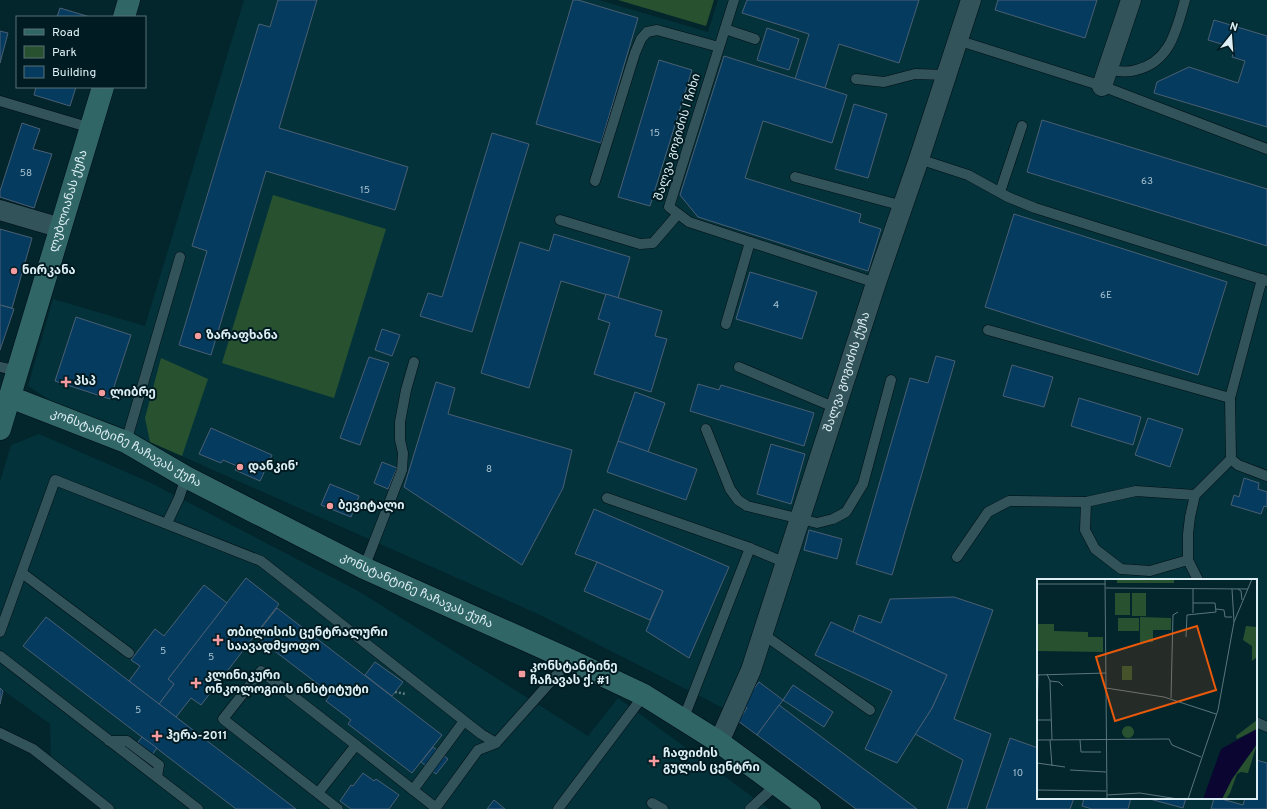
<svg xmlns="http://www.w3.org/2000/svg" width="1267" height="809" font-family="Overpass,'Noto Sans Georgian',sans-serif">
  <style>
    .built { fill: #04323b; fill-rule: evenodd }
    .green { fill: #28522f }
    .building { fill: #063b60; stroke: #4a5f72 }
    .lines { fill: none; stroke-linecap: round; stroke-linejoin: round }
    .lane-casing { stroke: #000d12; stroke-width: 11 }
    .street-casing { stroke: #000d12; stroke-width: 21 }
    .secondary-casing { stroke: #000d12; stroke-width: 23 }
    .path { stroke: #5c787e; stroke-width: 2.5; stroke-dasharray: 2 2; stroke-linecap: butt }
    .lane { stroke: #32535a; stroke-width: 10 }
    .street { stroke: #32535a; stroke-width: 20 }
    .secondary { stroke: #316667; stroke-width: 22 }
    .poi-dot { fill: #f49b9f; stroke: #001c22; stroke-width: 1.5 }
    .labels { text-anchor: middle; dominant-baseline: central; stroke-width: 4; stroke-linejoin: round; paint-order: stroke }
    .number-label { font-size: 10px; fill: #a7c2cf }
    .street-label { font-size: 12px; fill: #ddeff4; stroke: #001c22 }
    .poi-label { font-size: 12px; font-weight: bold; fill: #ddeff4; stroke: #001c22; text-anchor: start }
    .inset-road { fill: none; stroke: #5a767c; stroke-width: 1 }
    .view { fill: #e8590c; fill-opacity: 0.15; stroke: #e8590c; stroke-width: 2 }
    .inset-edge { fill: none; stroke: #ddeff4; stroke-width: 2 }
  </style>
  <rect width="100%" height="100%" fill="#03252c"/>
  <!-- built -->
  <g class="built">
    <path d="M244 0H599L708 32 718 0H1267V809H856L737 715 538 614 150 442 115 425 51 401 28 386 53 299 145 326ZM1038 580H1256V798H1038Z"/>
    <path d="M39 434 149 482 360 592 588 736 618 698 769 809H115L51 761 50 724 0 688V482L11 445Z"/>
  </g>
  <!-- green -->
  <g class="green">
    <path d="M618 0H714L706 26Z"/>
    <path d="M273 195 386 229 334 398 222 363Z"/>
    <path d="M161 358 208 379 182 456 150 442 145 418Z"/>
  </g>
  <!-- building -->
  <g class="building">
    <path d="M278 0H317L279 128 408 167 395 210 266 171 211 355 179 345 207 251 192 246 259 24 270 27Z"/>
    <path d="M573 0H578L638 18 601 143 536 124Z"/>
    <path d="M747 0H919L899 63 839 44 825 88 795 79 809 34 742 13Z"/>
    <path d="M998 0H1097L1085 38 995 10Z"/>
    <path d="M60 8 90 17H57Z"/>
    <path d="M1214 20 1267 36V127L1154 93 1157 82 1189 67 1238 83 1245 61 1232 57 1235 48 1208 40Z"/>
    <path d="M767 28 799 39 789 70 757 60Z"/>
    <path d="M0 31 8 33 0 63Z"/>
    <path d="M724 56 847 95 832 143 763 121 745 178 861 214 859 222 881 229 868 271 698 217 680 195Z"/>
    <path d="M659 60 692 70 650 206 618 197Z"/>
    <path d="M36 87H76L70 106 34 95Z"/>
    <path d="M854 104 887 114 868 178 835 169Z"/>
    <path d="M1042 120 1267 189V246L1027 172Z"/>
    <path d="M22 123 40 129 33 149 52 154 34 208 0 197V191Z"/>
    <path d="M492 133 529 144 472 332 420 316 428 293 442 297Z"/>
    <path d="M1014 214 1227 282 1198 375 985 307Z"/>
    <path d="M0 229 32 238 12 308 0 305Z"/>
    <path d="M554 234 630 257 618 298 561 281 529 388 481 373 520 242 549 251Z"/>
    <path d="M750 272 817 292 802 339 736 319Z"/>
    <path d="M606 294 662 311 655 336 667 339 651 392 594 374 610 323 598 319Z"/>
    <path d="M0 305 14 309 0 350Z"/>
    <path d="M76 317 131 335 110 399 55 381Z"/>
    <path d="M382 329 400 335 392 356 375 350Z"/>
    <path d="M936 356 955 361 892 575 856 564 910 378 928 383Z"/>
    <path d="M369 357 389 363 360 445 340 438Z"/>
    <path d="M1012 365 1053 377 1044 407 1003 396Z"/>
    <path d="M436 382 455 388 448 414 572 450 563 488 522 565 404 487Z"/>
    <path d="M698 384 719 390 721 385 814 413 804 446 690 411Z"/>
    <path d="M635 392 665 403 648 452 618 441Z"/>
    <path d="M1079 398 1141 417 1133 445 1071 426Z"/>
    <path d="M1148 418 1183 429 1170 467 1135 455Z"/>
    <path d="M211 428 272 455 260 481 235 470 237 466 223 460 221 463 199 454Z"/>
    <path d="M618 441 697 469 686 500 607 472Z"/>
    <path d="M771 444 805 454 791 504 757 494Z"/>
    <path d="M382 462 397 468 388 489 374 483Z"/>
    <path d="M1244 478 1259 483 1258 489 1267 492V507L1264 506 1261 514 1231 505 1234 495 1239 497Z"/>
    <path d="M330 484 359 496 351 517 321 505Z"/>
    <path d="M594 509 729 567 689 658 646 631 663 591 597 562 575 554Z"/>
    <path d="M809 530 842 539 837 559 804 550Z"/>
    <path d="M597 562 663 591 650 620 584 591Z"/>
    <path d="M246 578 279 604 201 705 191 698 176 717 159 704 174 684 168 679Z"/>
    <path d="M204 585 227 603 168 679 174 684 159 704 129 681 140 666 131 660 155 629 164 636Z"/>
    <path d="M954 597 993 610 954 719 991 734 967 809H947L963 760 915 734 932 708 947 675 853 632 859 615 881 623 890 599Z"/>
    <path d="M277 608 442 735 412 773 348 724 351 720 326 701 331 694 255 636Z"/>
    <path d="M46 617 129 681 296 809H236L23 646Z"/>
    <path d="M831 622 947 675 932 708 897 763 865 749 892 691 815 655Z"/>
    <path d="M375 662 403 682 392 696 365 675Z"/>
    <path d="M759 682 783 700 757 735 738 721 747 708 742 704Z"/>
    <path d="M793 685 833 712 824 727 783 700Z"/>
    <path d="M0 688 3 691 0 704Z"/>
    <path d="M779 705 917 809H856L757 735Z"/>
    <path d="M142 737 157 748 146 763 131 752Z"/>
    <path d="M1010 738 1038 748V798H1074L1070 809H986Z"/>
    <path d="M433 747 448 759 436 774 421 762Z"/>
    <path d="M1256 760 1267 763V809H1211L1214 798H1218L1243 805 1245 798H1256Z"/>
    <path d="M363 773 374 781 376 779 399 795 389 809H351L340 801 351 785 353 786Z"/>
    <path d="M1084 798H1131L1128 809H1092L1082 806Z"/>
    <path d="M1146 798H1186L1183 808Z"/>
    <path d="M494 800 505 809H487Z"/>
  </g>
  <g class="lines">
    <!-- lane casing -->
    <g class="lane-casing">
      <g id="lane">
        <path d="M734 0 669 207 689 222 876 283"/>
        <path d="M725 29 755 39"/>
        <path d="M957 40 1102 86 1267 149"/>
        <path d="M1108 70C1116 71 1127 73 1136 70 1171 61 1176 30 1185 0"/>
        <path d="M856 79 884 82 915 74 946 75"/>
        <path d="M0 101 91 128"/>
        <path d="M919 159 968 175 1008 197 1035 208 1267 281"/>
        <path d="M795 177 903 206"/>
        <path d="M595 181 635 53 641 39 647 32 657 30 719 47"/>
        <path d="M1000 192 1022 126"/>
        <path d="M560 220 640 244 653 243 678 214"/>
        <path d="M1262 279 1230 398 1231 459 1238 465 1267 476"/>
        <path d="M726 324 750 242"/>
        <path d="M988 330 1230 398"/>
        <path d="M0 367 18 371"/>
        <path d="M739 367 836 408"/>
        <path d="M706 429 730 489 738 500 747 506 817 523 833 519 846 512 863 484 891 380"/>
        <path d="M126 442 180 257"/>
        <path d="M607 498 750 548 786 563"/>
        <path d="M1086 502 1085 530 1095 549 1121 569 1150 571 1188 560"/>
        <path d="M167 523 179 498 186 477"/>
        <path d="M957 557 988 512 1009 501 1086 502 1136 491 1195 495"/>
        <path d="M364 568 402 470 403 453 400 440V422L406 390 414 362"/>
        <path d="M22 573 129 653"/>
        <path d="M1198 580 1188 560V534L1190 517 1195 495 1231 459"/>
        <path d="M0 632 55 480 261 561 481 734 496 743"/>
        <path d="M763 634 870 710"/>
        <path d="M0 656 198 809"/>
        <path d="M683 720 750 548"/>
        <path d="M1256 722 1267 727"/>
        <path d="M0 733 33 749 109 809"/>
        <path d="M109 741H127L159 765 157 777"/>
        <path d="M413 790 464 721"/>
        <path d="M318 793 356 745 436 808"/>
        <path d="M652 803 663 809"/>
        <path d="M338 809 223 719 261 671 356 745"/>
        <path d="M435 809 478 750 496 743 570 660"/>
        <path d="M558 809 644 695"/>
        <path d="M750 809 776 785"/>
      </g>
    </g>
    <!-- street casing -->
    <g class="street-casing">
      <g id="street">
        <path d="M1102 86 1131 0"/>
        <path d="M0 210 61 228"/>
        <path id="s1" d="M719 742 751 670 876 283 919 159 971 0"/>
      </g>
    </g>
    <!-- secondary casing -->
    <g class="secondary-casing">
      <g id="secondary">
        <path d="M124 17 129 0"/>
        <path id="s2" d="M10 397 126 442 186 477 364 568 570 660 644 695 719 742 810 809"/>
        <path id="s3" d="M0 429 103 87"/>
      </g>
    </g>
    <!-- path -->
    <path class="path" d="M395 692 406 694"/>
    <!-- lane -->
    <use href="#lane" class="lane"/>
    <!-- street -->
    <use href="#street" class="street"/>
    <!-- secondary -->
    <use href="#secondary" class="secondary"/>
  </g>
  <!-- markers -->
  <g class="poi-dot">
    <circle cx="14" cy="271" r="4"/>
    <circle cx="198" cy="336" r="4"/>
    <path d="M64 376h4v4h4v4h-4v4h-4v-4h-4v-4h4z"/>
    <circle cx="102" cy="393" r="4"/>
    <circle cx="240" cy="467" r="4"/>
    <circle cx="330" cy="506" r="4"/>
    <path d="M216 634h4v4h4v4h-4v4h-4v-4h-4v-4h4z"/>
    <rect x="518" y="670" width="8" height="8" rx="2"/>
    <path d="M194 677h4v4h4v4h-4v4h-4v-4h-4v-4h4z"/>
    <path d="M155 730h4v4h4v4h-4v4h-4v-4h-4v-4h4z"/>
    <path d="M652 755h4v4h4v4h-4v4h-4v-4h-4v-4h4z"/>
  </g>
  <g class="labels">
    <!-- number labels -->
    <g class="number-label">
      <text x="655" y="133">15</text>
      <text x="26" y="173">58</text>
      <text x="1147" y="181">63</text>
      <text x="365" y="190">15</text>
      <text x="1106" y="295">6E</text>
      <text x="776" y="305">4</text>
      <text x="489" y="469">8</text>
      <text x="163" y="651">5</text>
      <text x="211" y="657">5</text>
      <text x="138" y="710">5</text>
      <text x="1018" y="773">10</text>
    </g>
    <!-- street labels -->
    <g class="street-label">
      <text transform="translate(678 137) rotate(-73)">შალვა გოგიძის I ჩიხი</text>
      <text stroke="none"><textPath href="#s3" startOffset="238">ლუბლიანას ქუჩა</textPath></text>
      <text stroke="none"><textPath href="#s1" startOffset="392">შალვა გოგიძის ქუჩა</textPath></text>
      <text stroke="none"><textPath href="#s2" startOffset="127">კონსტანტინე ჩაჩავას ქუჩა</textPath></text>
      <text stroke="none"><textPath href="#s2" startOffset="451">კონსტანტინე ჩაჩავას ქუჩა</textPath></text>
    </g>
    <!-- poi labels -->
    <g class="poi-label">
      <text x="22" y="271">ნირკანა</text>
      <text x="206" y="336">ზარაფხანა</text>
      <text x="74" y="382">პსპ</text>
      <text x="110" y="393">ლიბრე</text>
      <text x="248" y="467">დანკინ'</text>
      <text x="338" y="506">ბევიტალი</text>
      <text x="227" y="633">თბილისის ცენტრალური<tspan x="227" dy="14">საავადმყოფო</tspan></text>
      <text x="530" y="667">კონსტანტინე<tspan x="530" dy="14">ჩაჩავას ქ. #1</tspan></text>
      <text x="205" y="676">კლინიკური<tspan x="205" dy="14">ონკოლოგიის ინსტიტუტი</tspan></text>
      <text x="166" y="736">ჰერა-2011</text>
      <text x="663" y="754">ჩაფიძის<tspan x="663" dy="14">გულის ცენტრი</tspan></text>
    </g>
  </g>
  <!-- overview -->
  <g transform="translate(1037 579)">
    <rect width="220" height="220" fill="#03252c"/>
    <path d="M80 0H137V4H80ZM78 14H93V36H78ZM95 14H109V37H95ZM103 38 134 39V51H116V63H103ZM81 39H102V52H81ZM0 45H17V52L51 53V58H66V73L0 72ZM209 47 220 48V78L215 82V67L206 61ZM85 87H95V101H85ZM220 141V150L200 160 199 157ZM85 153a6 6 0 1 1 12 0a6 6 0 1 1-12 0ZM220 165 211 194 204 193 200 195 193 214 189 220H185L195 200Z" fill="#28522f"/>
    <path d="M220 150V165L195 200 185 220H166L184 170Z" fill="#0a0631"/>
    <path class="inset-road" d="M68 0 70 220M0 5H68M69 9 211 10M156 9V34M195 10 197 43M201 10 204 12 205 21M179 30 187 31 188 38H195M149 58 150 36 179 33 178 24H156M10 95 13 102 15 161M0 96 69 94M13 102 22 103 26 107M69 109 127 118 179 135M134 119 136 36 141 33M0 134 1 96M0 141H14M0 161 132 160 135 166 164 178M13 161 15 187M43 161 44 173H64M0 184 28 188M33 191 69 193M0 211 69 212M70 216 103 214 141 220M151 220 181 131 197 43 215 0"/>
    <path class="view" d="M160 47 179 111 78 142 59 78Z"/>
    <rect width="220" height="220" class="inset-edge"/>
  </g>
  <!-- legend -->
  <rect x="16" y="16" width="130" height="72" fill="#001c22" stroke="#587076"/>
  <rect x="24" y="29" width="20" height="6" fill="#316667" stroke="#587076"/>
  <text x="52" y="36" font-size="12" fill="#ddeff4">Road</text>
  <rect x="24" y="46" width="20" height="12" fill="#28522f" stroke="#587076"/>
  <text x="52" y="56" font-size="12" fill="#ddeff4">Park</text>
  <rect x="24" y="66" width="20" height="12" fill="#063b60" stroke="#587076"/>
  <text x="52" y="76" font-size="12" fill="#ddeff4">Building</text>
  <!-- north arrow -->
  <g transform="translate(1231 36) rotate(17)" stroke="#001c22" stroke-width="3" paint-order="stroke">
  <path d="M0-3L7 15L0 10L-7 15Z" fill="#ddeff4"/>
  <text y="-6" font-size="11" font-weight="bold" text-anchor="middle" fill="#ddeff4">N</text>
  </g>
</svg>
